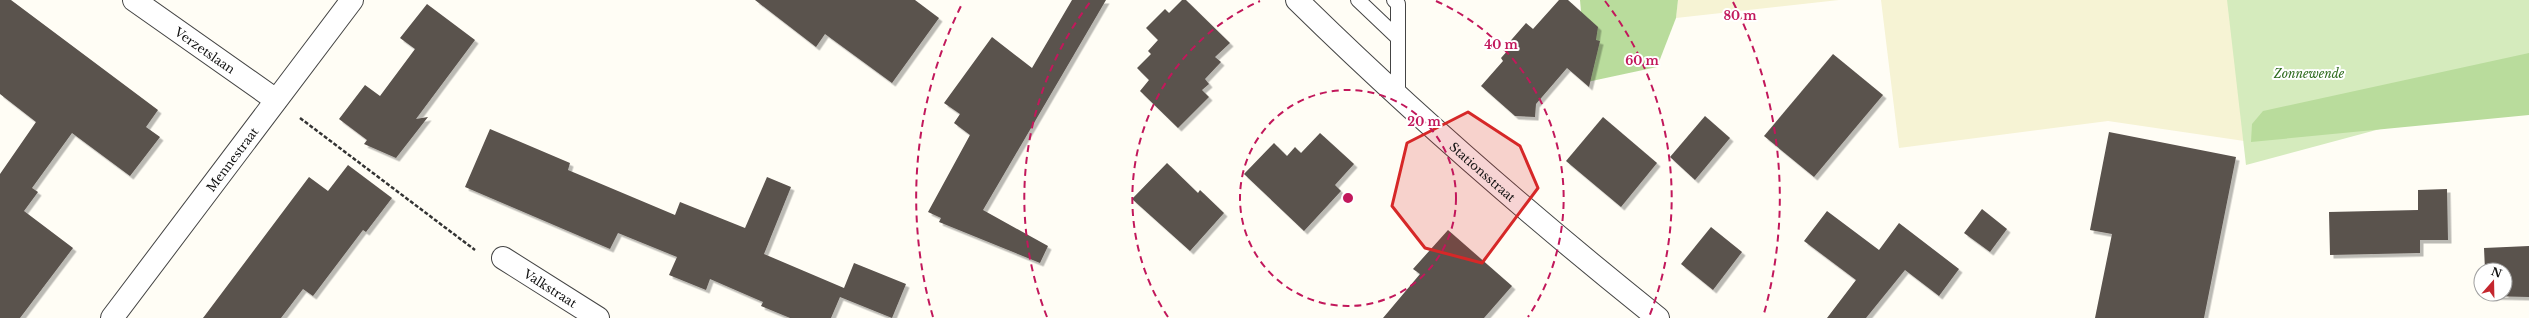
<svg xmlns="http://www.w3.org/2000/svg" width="2529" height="318" font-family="'Libre Baskerville',serif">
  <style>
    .farmland { fill: #f6f3d4 }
    .green { fill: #d5ebbd }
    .forest { fill: #b9dc9c }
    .building { fill: #5a524d; filter: url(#shadow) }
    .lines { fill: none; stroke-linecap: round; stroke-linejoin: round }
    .service-casing { stroke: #444; stroke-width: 16 }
    .minor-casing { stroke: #444; stroke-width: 24 }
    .tertiary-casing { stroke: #444; stroke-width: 24 }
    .path { stroke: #333; stroke-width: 2.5; stroke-dasharray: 4 2; stroke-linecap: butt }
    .service { stroke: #fff; stroke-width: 14 }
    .minor { stroke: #fff; stroke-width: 22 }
    .tertiary { stroke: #fff; stroke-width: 22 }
    .marked { fill: #d62828; fill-opacity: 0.2; stroke: #d62828; stroke-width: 3; stroke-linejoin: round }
    .ring { fill: none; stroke: #c2185b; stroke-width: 2; stroke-dasharray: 7 5 }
    .labels { text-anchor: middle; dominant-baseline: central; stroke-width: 4; stroke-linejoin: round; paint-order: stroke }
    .street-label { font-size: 12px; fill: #111; stroke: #fff }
    .park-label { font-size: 12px; font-style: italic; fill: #2f6b1f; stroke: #fff }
    .centre { fill: #c2185b; stroke: #fff; stroke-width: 2 }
    .ring-label { font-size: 12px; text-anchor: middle; font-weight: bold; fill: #c2185b; stroke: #fff; stroke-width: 4; stroke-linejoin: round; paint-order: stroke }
  </style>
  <defs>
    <filter id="shadow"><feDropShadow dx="3.5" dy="3.5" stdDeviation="0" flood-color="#0004"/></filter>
  </defs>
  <rect width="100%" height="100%" fill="#fffdf5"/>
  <!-- farmland -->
  <g class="farmland">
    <path d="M1678 0H1839L1676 18Z"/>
    <path d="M1881 0H2529L2251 142 2108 121 1899 148Z"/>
  </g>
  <!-- green -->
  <path class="green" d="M2227 0H2529V89L2246 165Z"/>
  <!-- forest -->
  <g class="forest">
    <path d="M1580 0H1678L1676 18 1657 67 1587 82Z"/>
    <path d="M2529 53V115L2251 142 2252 124 2263 111Z"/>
  </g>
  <!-- building -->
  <g class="building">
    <path d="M0 0H11L158 110 146 127 160 137 130 176 72 133 32 188 38 192 24 211 73 248 20 318H0V174L36 122 0 94Z"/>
    <path d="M755 0H915L939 18 892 83 825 34 816 47Z"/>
    <path d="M1072 0H1106L983 210 1048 246 1040 263 939 222 941 218 928 212 970 135 954 123 960 114 944 103 992 37 1032 68Z"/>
    <path d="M1182 0H1186L1230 43 1215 57 1221 62 1205 79 1209 84 1202 90 1209 97 1178 128 1140 91 1149 80 1137 68 1151 54 1148 51 1158 40 1146 28 1165 9 1169 13Z"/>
    <path d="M1559 0H1568L1598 27 1596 40 1600 41 1589 87 1567 68 1536 104 1535 117 1515 116 1481 86 1503 61 1501 58 1509 49 1506 46 1526 23 1533 29Z"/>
    <path d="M427 4 475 40 416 119 428 117 396 158 364 144 367 140 339 119 365 85 380 96 415 49 400 38Z"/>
    <path d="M1833 54 1883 95 1814 177 1764 136Z"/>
    <path d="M1705 116 1730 138 1695 180 1670 157Z"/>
    <path d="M1603 117 1657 163 1621 207 1566 161Z"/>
    <path d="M490 129 570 163 568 170 675 215 680 202 745 228 767 177 791 187 764 254 844 288 854 263 906 284 892 318 840 297 831 318H790L761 306 763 302 710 279 706 290 669 275 677 257 618 233 610 249 465 187Z"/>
    <path d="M2109 132 2236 157 2204 318H2095L2112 234 2090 230Z"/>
    <path d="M1320 133 1354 164 1335 185 1341 191 1304 231 1244 174 1274 143 1287 156 1295 147 1301 153Z"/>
    <path d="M1167 163 1198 193 1200 190 1224 213 1190 251 1132 199Z"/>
    <path d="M348 165 392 198 366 232 363 230 313 296 303 289 281 318H203L309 177 328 191Z"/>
    <path d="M2447 189 2448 240H2420V253L2330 255 2329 212 2418 210V190Z"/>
    <path d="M1982 209 2007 229 1990 252 1964 233Z"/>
    <path d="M1827 211 1879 250 1899 223 1959 269 1939 296 1905 270 1866 318H1827L1856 280 1804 241Z"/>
    <path d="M1711 227 1742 252 1713 290 1681 264Z"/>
    <path d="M1448 230 1512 286 1484 318H1383L1420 274 1413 269Z"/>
    <path d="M2529 246V297L2486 296V294H2505V270H2485L2484 248Z"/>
  </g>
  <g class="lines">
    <!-- service casing -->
    <g class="service-casing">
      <g id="service">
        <path d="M1358 0 1398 38"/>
        <path d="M1394 0 1398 4V94"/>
      </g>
    </g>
    <!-- minor casing -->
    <g class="minor-casing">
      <g id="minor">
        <path id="s1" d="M134 0 276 100"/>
        <path id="s2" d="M503 258 598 318"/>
        <path id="s3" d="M112 318 352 0"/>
      </g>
    </g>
    <!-- tertiary casing -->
    <g class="tertiary-casing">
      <g id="tertiary">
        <path id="s4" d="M1297 0C1411 112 1533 218 1658 318"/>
      </g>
    </g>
    <!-- path -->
    <path class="path" d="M300 118 475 250"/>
    <!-- service -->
    <use href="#service" class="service"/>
    <!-- minor -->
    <use href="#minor" class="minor"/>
    <!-- tertiary -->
    <use href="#tertiary" class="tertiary"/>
  </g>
  <!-- marked area -->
  <path class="marked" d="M1468 112 1520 146 1538 188 1482 263 1425 248 1392 206 1407 143Z"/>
  <!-- distance rings -->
  <g class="ring">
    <circle cx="1348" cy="198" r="108"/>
    <path d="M1168 317A216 216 0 0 1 1260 1M1436 1A216 216 0 0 1 1528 317"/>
    <path d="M1047 317A324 324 0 0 1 1091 1M1605 1A324 324 0 0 1 1649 317"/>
    <path d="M933 317A432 432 0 0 1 963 2M1733 2A432 432 0 0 1 1763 317"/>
  </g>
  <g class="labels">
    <!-- street labels -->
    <g class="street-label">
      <text stroke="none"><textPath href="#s1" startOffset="87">Verzetslaan</textPath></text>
      <text stroke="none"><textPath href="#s3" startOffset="199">Mennestraat</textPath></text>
      <text stroke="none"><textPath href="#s4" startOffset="253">Stationsstraat</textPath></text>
      <text stroke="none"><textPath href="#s2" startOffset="56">Valkstraat</textPath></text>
    </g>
    <!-- park labels -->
    <g class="park-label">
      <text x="2309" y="73">Zonnewende</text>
    </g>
  </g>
  <circle cx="1348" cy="198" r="6" class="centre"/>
  <g class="ring-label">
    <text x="1740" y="20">80 m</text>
    <text x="1501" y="49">40 m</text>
    <text x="1642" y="65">60 m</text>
    <text x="1424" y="126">20 m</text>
  </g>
  <!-- north arrow -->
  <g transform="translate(2493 282) rotate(20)"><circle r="19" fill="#ffffff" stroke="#a0a0a0"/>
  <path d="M0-3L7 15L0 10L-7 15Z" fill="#c4262e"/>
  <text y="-6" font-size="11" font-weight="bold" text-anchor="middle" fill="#111111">N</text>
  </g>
</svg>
